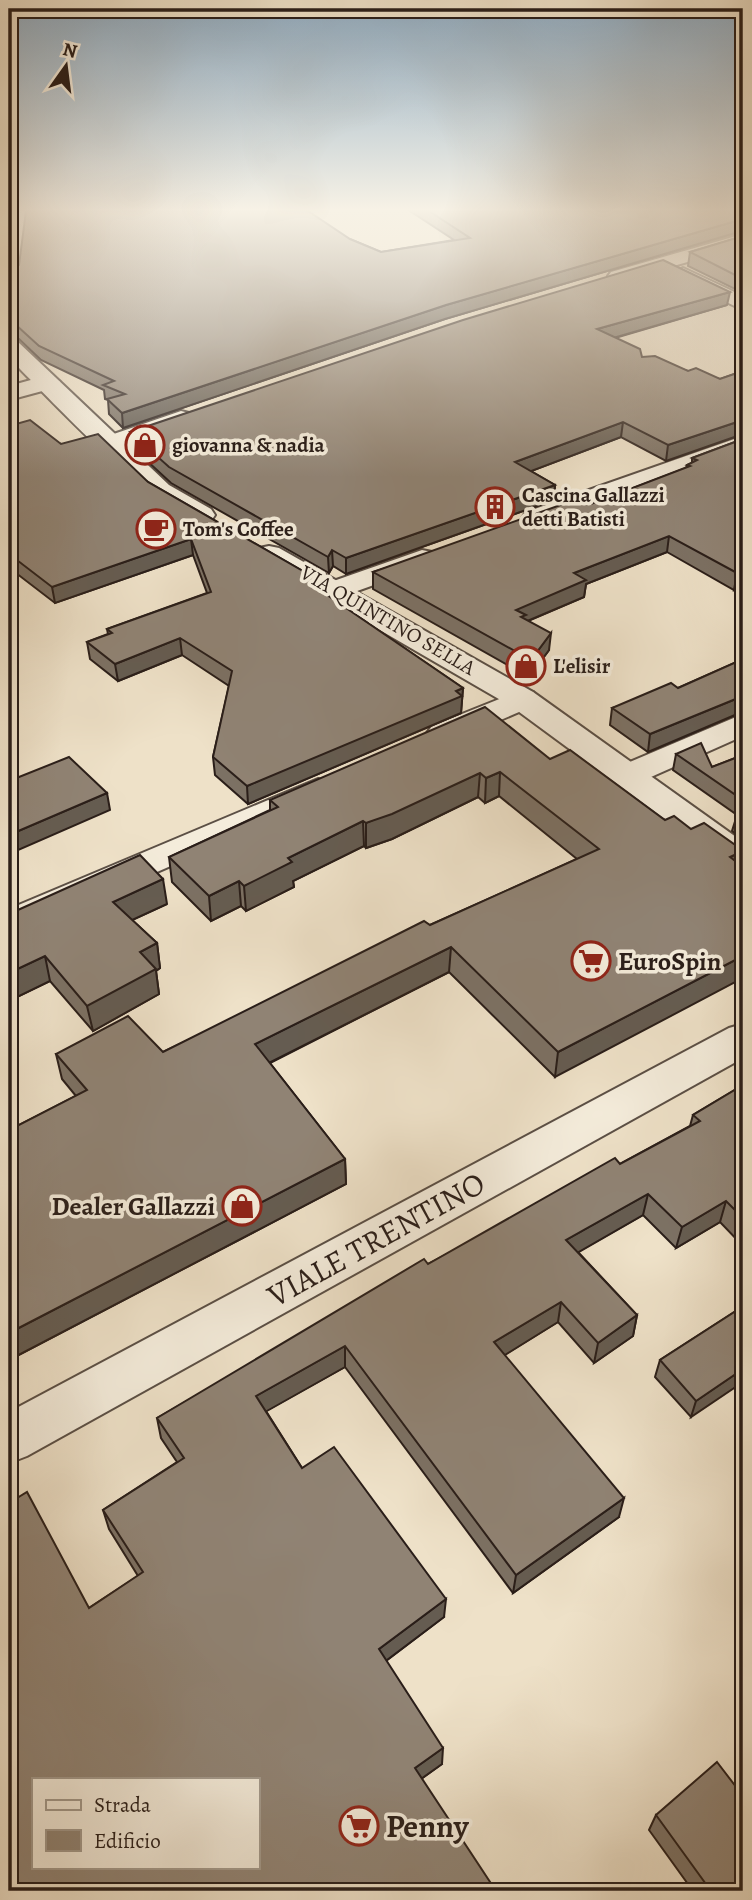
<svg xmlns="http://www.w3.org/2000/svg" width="752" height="1900" font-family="Alegreya,serif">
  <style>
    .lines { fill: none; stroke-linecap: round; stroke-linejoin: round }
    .minor-casing { stroke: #5b4f45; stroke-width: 4 }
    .tertiary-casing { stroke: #5b4f45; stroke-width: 4 }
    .minor { fill: #f4ecdb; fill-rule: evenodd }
    .tertiary { fill: #f4ecdb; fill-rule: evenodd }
    .wall { fill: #7c7164; stroke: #2a1e19; stroke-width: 2 }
    .shaded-wall { fill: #655c51; stroke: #2a1e19; stroke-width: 2 }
    .building { fill: #908374; stroke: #2a1e19; stroke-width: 2; fill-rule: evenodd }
    .labels { text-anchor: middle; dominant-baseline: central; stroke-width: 7; stroke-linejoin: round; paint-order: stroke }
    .far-poi-label { font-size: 21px; font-weight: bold; fill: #2a1e19; stroke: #f4ecdb; text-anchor: start }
    .far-street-label { font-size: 21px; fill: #2a1e19; stroke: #f4ecdb }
    .poi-label { font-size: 26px; font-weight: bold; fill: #2a1e19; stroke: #f4ecdb; text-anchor: start }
    .near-street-label { font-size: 32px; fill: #2a1e19; stroke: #f4ecdb }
    .near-poi-label { font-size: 32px; font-weight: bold; fill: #2a1e19; stroke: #f4ecdb; text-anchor: start }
  </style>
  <rect width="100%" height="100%" fill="#eee1c8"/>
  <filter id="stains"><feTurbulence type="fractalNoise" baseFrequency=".00286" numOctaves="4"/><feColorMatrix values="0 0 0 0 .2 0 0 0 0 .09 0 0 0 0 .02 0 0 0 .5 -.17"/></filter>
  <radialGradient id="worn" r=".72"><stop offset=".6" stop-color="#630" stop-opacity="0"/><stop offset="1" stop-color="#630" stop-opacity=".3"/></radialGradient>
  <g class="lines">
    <!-- minor casing -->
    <g class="minor-casing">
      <g id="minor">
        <path d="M10 211H28L19 278 9 284Z"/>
        <path d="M743 234V246L618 282 608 276 611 272Z"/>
        <path d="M683 268 743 296V310L676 278 673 274Z"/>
        <path d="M49 375 60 382 57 387 9 400V386Z"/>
        <path d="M181 411 189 413 193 418 189 423 111 450 102 448 99 443 102 438Z"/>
        <path d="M743 436V451L544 524H526L522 518 526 512Z"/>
        <path d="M422 550 432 552 436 558 432 564 335 599 325 596 321 590 325 584Z"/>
        <path d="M522 690 533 692 538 699 533 706 454 740 443 743 432 740 427 733 432 726Z"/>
        <path d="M743 714V736L642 781 630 784 618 781 613 774 618 767Z"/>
        <path d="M318 779 330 782 335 789 330 796 9 937V909Z"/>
      </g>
    </g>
    <!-- tertiary casing -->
    <g class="tertiary-casing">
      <g id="tertiary">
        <path d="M9 340 17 341 169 485 211 509 215 515 211 521C170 531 42 390 9 358Z"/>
        <path d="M269 546 279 548 533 692 743 842V871L730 867 511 706 259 560 255 554 259 548Z"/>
        <path d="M743 1024V1058L27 1456 9 1463V1412L729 1028Z"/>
      </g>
    </g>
    <!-- minor -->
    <use href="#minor" class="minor"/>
    <!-- tertiary -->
    <use href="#tertiary" class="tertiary"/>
  </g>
  <!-- wall -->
  <g class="wall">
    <path d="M410 211H743V232L742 231 445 319 123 428 109 414 108 400 105 399 104 390 41 360 19 339 9 338V272L350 239 381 252 454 240Z"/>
    <path d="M743 236V293L688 266 690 252Z"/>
    <path d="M727 305 615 338 642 357 688 371 720 379 743 371V434L666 461 621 437 531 471 555 485 554 500 346 574 333 566 329 573 171 483 132 447 130 432Z"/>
    <path d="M9 426 61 444 148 482 315 578V587L463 688 461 713 248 804 215 775 213 757 229 686 182 655 118 681 90 659 87 642 108 634 107 629 207 593 193 555 55 603 16 573 9 575Z"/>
    <path d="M743 439V585L734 590 667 552 586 584 584 597 528 621 549 650 529 677 373 589V572L591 504 686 468 687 465 692 463V458Z"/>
    <path d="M743 650V712H742L648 752 610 725 612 708 678 688 739 661 741 651Z"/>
    <path d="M676 754 712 767 743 755V840L732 831 737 815 673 770Z"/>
    <path d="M550 759 665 820 555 1077 449 972 270 1063 345 1159 346 1184 9 1360V1130L76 1096 62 1079 56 1054 163 1052 430 925 577 859 499 796 485 803 478 797 392 839 366 848 364 846 293 881 294 887 246 911 241 906 211 921 172 882 169 857 270 810V800Z"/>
    <path d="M167 904 132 920 157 943 160 968 156 971 159 994 93 1031 50 981 9 1001V914Z"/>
    <path d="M743 1085V1246L720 1222 676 1248 643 1215 578 1252 637 1315 633 1336 594 1363 558 1322 504 1355 619 1517 513 1593 345 1367 266 1411 302 1468 444 1617 386 1661 442 1764 421 1779 89 1608 138 1576 109 1529 103 1510 177 1462 161 1438 157 1418 428 1264 620 1164 690 1126 693 1115Z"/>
    <path d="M739 1309 691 1417 655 1377 660 1360Z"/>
    <path d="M656 1815 743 1891H693L649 1830Z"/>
  </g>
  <!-- shaded-wall -->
  <g class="shaded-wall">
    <path d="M743 219 742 231 445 319 123 428 122 413 446 305Z"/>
    <path d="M730 292 727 305 596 343 597 329Z"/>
    <path d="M743 420V434L666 461 668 445Z"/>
    <path d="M623 422 621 437 513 478 515 462Z"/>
    <path d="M555 485 554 500 346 574V558Z"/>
    <path d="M669 536 667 552 586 584 584 597 525 622 516 610 574 573Z"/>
    <path d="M191 539 193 555 55 603 52 587Z"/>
    <path d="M332 550 333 566 329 573 328 557Z"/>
    <path d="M13 557 16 573 9 575V558Z"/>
    <path d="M743 570V585L734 590 737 573Z"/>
    <path d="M551 633 549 650 529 677 531 660Z"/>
    <path d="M180 638 182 655 118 681 115 664Z"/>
    <path d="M463 688 461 713 248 804 247 786Z"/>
    <path d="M743 696 742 712 648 752 650 734Z"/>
    <path d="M500 772 499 796 485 803 486 778Z"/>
    <path d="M480 773 478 797 392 839 366 848V823Z"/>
    <path d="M107 793 110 810 9 854V835Z"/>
    <path d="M363 821 364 846 293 881 294 887 246 911 244 886 288 858Z"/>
    <path d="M743 851V870L730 857Z"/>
    <path d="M163 879 167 904 117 927 113 902Z"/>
    <path d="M239 881 241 906 211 921 209 896Z"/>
    <path d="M157 943 160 968 156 971 159 994 93 1031 87 1006 140 952Z"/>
    <path d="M451 947 449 972 257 1069 255 1044Z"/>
    <path d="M45 956 50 981 9 1001V973Z"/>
    <path d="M743 956V978L555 1077 558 1052Z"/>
    <path d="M345 1159 346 1184 9 1360V1333Z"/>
    <path d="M648 1194 643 1215 563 1261 566 1240Z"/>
    <path d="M726 1201 720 1222 676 1248 682 1227Z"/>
    <path d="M561 1302 558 1322 492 1363 494 1342Z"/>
    <path d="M637 1315 633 1336 594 1363 598 1343Z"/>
    <path d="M345 1346V1367L258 1416 256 1396Z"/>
    <path d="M743 1369V1382L691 1417 696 1401Z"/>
    <path d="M624 1498 619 1517 513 1593 516 1575Z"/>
    <path d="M446 1599 444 1617 379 1666V1649Z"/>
    <path d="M443 1748 442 1764 414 1784 415 1768Z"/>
  </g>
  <!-- building -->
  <g class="building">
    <path d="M26 211H308L350 239 381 252 470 238 429 211H743V219L446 305 122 413 107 399 125 394 103 385 114 381 39 346 16 325 9 324V272L19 265Z"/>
    <path d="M743 236V279L690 252Z"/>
    <path d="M663 260 730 292 597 329 640 349 642 357 655 356 688 371 696 368 720 379 743 371V420L668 445 623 422 515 462 555 485 346 558 332 550 328 557 169 467 130 432 463 320Z"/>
    <path d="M30 420 61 444 98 434 148 482 315 578 311 584 463 688 456 691 462 696 247 786 213 757 232 671 180 638 115 664 87 642 112 633 107 629 211 592 191 539 52 587 13 557 9 558V426Z"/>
    <path d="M743 439V570L737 573 669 536 574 573 586 580 516 610 526 615 521 617 551 633 531 660 373 572 580 498 591 504 690 466 687 465 697 460 692 458Z"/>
    <path d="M743 659V696L650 734 612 708 671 683 678 688Z"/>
    <path d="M485 707 550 759 570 750 665 820 674 816 691 829 704 823 734 844 743 847V851L730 857 743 867V956L558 1052 451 947 255 1044 345 1159 9 1333V1130L87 1090 56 1054 128 1016 163 1052 424 921 430 925 599 849 500 772 486 778 480 773 392 814 366 823 363 821 288 858 292 862 244 886 239 881 209 896 169 857 278 807 270 800Z"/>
    <path d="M701 743 712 767 743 755V800L676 754Z"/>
    <path d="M69 757 107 793 9 835V781Z"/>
    <path d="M743 811V821L736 815Z"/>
    <path d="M140 855 163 879 113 902 157 943 140 952 156 969 87 1006 45 956 9 973V914Z"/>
    <path d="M743 1085V1167L739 1170 743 1174V1218L726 1201 682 1227 648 1194 566 1240 637 1315 598 1343 561 1302 494 1342 624 1498 516 1575 345 1346 256 1396 302 1468 334 1447 446 1599 379 1649 443 1748 415 1768 496 1891H9V1503L27 1492 89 1608 143 1572 103 1510 184 1458 157 1418 424 1259 428 1264 615 1158 620 1164 700 1121 693 1115ZM33 1779H257V1867H33Z"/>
    <path d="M739 1309 743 1314V1369L696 1401 660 1360Z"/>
    <path d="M717 1762 743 1796V1891H711L656 1815Z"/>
  </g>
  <!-- sky -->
  <linearGradient id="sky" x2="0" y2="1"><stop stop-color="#8facc3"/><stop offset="0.44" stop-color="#f7f2e6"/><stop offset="1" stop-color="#f7f2e6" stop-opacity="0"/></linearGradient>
  <rect width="752" height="477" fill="url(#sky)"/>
  <!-- icons -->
  <defs>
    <g id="shop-ring" transform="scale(2.0125)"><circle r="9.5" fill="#f4ecdb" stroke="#8f2418" stroke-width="1.5"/><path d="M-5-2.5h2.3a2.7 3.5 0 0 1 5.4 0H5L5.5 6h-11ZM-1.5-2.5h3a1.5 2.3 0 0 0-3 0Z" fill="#8f2418"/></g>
    <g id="building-ring" transform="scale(2.0125)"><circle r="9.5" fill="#f4ecdb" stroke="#8f2418" stroke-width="1.5"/><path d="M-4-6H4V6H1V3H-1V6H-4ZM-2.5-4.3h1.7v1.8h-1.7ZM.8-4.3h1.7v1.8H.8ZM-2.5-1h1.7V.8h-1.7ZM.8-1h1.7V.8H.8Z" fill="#8f2418"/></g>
    <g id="cafe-ring" transform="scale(2.0125)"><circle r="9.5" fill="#f4ecdb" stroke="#8f2418" stroke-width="1.5"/><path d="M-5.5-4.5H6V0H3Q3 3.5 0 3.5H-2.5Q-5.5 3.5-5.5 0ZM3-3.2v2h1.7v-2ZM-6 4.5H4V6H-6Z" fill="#8f2418"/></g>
    <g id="supermarket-ring" transform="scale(2.0125)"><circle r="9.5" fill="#f4ecdb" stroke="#8f2418" stroke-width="1.5"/><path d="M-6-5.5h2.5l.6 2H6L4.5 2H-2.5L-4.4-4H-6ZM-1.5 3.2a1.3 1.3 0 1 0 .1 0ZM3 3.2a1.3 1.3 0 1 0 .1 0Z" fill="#8f2418"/></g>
  </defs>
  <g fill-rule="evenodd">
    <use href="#shop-ring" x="145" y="445"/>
    <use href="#building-ring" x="495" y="507"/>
    <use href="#cafe-ring" x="156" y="529"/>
    <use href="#shop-ring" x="526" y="666"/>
    <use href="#supermarket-ring" x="591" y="961"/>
    <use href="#shop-ring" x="242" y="1206"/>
    <use href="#supermarket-ring" x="359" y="1826"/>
  </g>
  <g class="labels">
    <!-- far-poi labels -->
    <g class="far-poi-label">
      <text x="172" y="445">giovanna &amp; nadia</text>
      <text x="522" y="495">Cascina Gallazzi<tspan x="522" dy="24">detti Batisti</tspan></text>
      <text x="183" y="529">Tom's Coffee</text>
      <text x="553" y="666">L'elisir</text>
    </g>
    <!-- far-street labels -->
    <g class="far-street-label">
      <text transform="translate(388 620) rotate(30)">VIA QUINTINO SELLA</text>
    </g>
    <!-- poi labels -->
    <g class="poi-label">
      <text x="618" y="961">EuroSpin</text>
      <text x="215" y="1206" text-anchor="end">Dealer Gallazzi</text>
    </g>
    <!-- near-street labels -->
    <g class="near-street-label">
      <text transform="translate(376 1239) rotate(-29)">VIALE TRENTINO</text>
    </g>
    <!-- near-poi labels -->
    <g class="near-poi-label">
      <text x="386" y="1826">Penny</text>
    </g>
  </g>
  <!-- margin -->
  <rect width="752" height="1900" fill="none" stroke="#eee1c8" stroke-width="35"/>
  <rect x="10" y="10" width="731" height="1879" fill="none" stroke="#2a1e19" stroke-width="3.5"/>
  <rect x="18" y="18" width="717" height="1865" fill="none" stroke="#2a1e19" stroke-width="2"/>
  <!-- legend -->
  <rect x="32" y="1778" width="228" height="91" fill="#f4ecdb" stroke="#a39a8d" stroke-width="2"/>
  <rect x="46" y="1800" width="35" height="10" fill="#f4ecdb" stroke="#a39a8d" stroke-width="2"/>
  <text x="94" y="1812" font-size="21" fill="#2a1e19">Strada</text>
  <rect x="46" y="1830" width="35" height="21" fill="#908374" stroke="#a39a8d" stroke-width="2"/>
  <text x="94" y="1848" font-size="21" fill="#2a1e19">Edificio</text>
  <!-- north arrow -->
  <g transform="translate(66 66) rotate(14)" stroke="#f4ecdb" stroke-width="5" paint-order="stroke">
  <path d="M0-5L12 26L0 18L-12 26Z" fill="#2a1e19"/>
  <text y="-10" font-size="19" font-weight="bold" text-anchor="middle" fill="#2a1e19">N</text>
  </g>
  <rect width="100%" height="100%" filter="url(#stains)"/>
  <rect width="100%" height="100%" fill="url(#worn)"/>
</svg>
